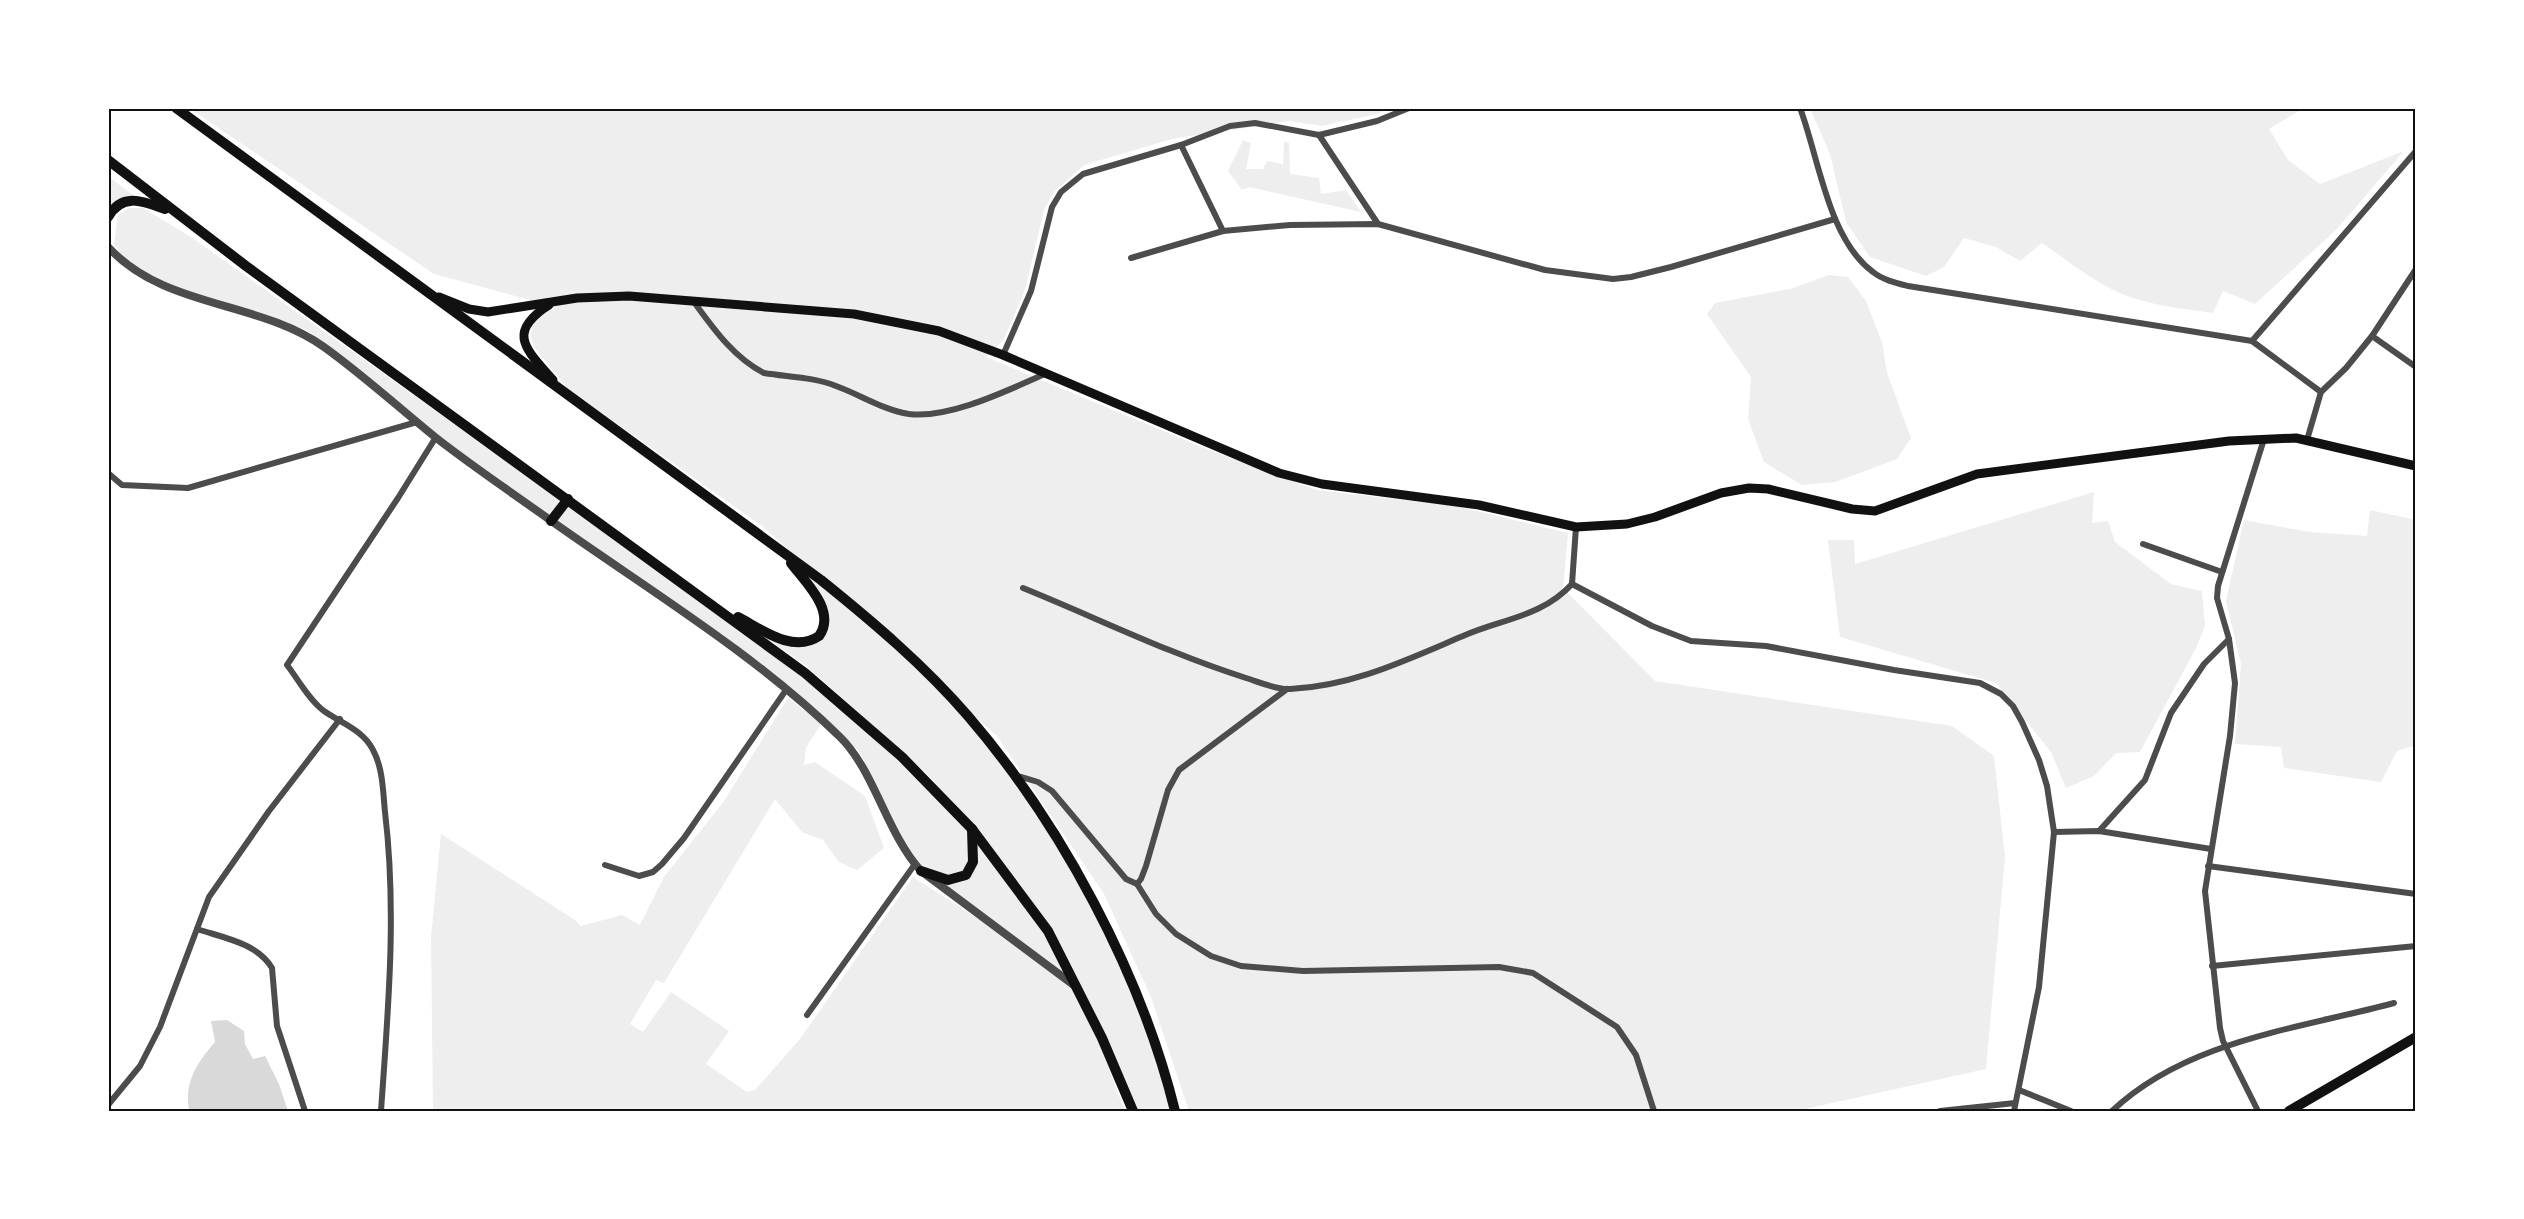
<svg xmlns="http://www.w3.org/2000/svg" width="2524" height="1219" font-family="Lato,sans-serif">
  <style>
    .green { fill: #eee }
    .water { fill: #d9d9d9 }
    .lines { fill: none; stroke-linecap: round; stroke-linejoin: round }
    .minor { stroke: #4c4c4c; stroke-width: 6 }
    .tertiary { stroke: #4c4c4c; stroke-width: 8 }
    .secondary { stroke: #111; stroke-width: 9 }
    .primary { stroke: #111; stroke-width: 10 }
    .trunk { stroke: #111; stroke-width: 10 }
    .neatline { fill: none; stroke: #111; stroke-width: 2 }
  </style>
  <rect width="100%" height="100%" fill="#fff"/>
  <!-- green -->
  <g class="green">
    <path d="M189 108H1390L1377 114 1322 126 1290 121 1172 139 1084 165 1055 191 1044 210 1025 290 1004 339 986 357 1214 452 1317 490 1456 506 1568 533 1563 588 1655 681 1952 726 1994 756 2005 857 1986 1069 1796 1111H1189L1151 997 1104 894 997 736 762 526 568 389 534 347 530 335 535 320 556 307 434 274Z"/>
    <path d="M1810 108H2304L2269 129 2288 160 2320 184 2404 151 2337 229 2255 304 2223 291 2213 313C2185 309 2156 306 2130 297 2098 286 2070 262 2042 243L2020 261 1996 247 1964 238 1944 267 1926 276 1870 257 1846 222 1830 154Z"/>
    <path d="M1243 140 1251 143 1246 169H1263L1267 161 1283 164 1284 141 1289 143 1290 174 1319 178 1321 194 1346 190 1361 212 1249 187 1242 190 1228 171Z"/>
    <path d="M108 176 135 197 120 198 108 207Z"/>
    <path d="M129 208H143L191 237 761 642 919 776 968 831 971 865 953 878 922 867 903 838 859 751 768 671 439 438 307 330 161 282 124 259 114 244 118 215Z"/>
    <path d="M1829 275 1848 277 1866 301 1882 342 1887 373 1911 438 1897 459 1835 482 1802 485 1764 462 1748 419 1751 377 1707 314 1715 303 1790 289Z"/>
    <path d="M2094 492 2092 523 2108 521 2115 542 2171 584 2202 591 2205 626 2196 648 2140 752 2116 753 2094 776 2066 788 2051 752 1996 683 1840 637 1828 540H1854L1855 564Z"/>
    <path d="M2370 510 2416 520V745L2397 751 2381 782 2284 768 2281 747 2235 744 2241 664 2226 601 2244 520 2310 532 2367 536Z"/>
    <path d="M810 577 928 676 1025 781 1088 897 1137 1000 1171 1111H1128L1107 1065 1125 1111H433L431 937 441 834 575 920 581 926 622 915 640 925 664 877 724 801 788 698 822 723 806 747 804 765 815 762 865 796 884 848 857 870 839 862 823 840 802 832 775 799 664 983 656 980 630 1024 643 1032 671 992 729 1031 706 1064 747 1092 755 1090 800 1039 913 877 1005 936 1074 987 1054 933 973 826 927 774 804 664 752 628 818 642C837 621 822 599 810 577Z"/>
    <path d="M974 835 1048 935 1068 979 1012 934 932 877 967 879 976 867Z"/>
  </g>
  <!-- water -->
  <path class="water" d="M227 1020 244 1031 245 1044 253 1059 265 1056 279 1084 288 1111H189C184 1082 197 1063 215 1042L211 1021Z"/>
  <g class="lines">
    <!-- minor -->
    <g class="minor">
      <path d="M1800 108C1819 158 1828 239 1873 272 1883 280 1896 283 1908 286L2252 341 2321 392"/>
      <path d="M1319 135 1378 224"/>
      <path d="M1181 145 1223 231"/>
      <path d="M1131 258 1223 231 1290 225 1378 224 1545 270 1613 279 1631 277 1671 267 1835 219"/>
      <path d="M694 302C713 328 734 358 764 373 788 377 814 377 836 386 861 395 883 410 909 414 950 419 1008 390 1045 374"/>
      <path d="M2372 336 2416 367"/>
      <path d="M2252 341 2416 151"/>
      <path d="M1003 355 1031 291 1052 207 1061 192 1083 174 1181 145 1230 126 1255 123 1319 135 1377 121 1409 108"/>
      <path d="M2307 440 2321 392 2346 368 2372 336 2416 269"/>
      <path d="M108 473 122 485 188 488 417 422"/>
      <path d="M2143 544 2222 572"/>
      <path d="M1572 584 1576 527"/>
      <path d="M1023 588C1097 618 1170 654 1246 678 1259 682 1277 690 1290 689 1353 686 1406 660 1463 636 1501 619 1542 617 1572 584L1652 626 1691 641 1766 646 1894 670 1980 683 2001 694 2013 706 2022 722 2039 760 2047 786 2054 832 2039 987 2014 1111"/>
      <path d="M1015 775 1038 782 1052 791 1126 879 1137 884 1141 879 1146 866 1168 790 1179 770 1287 689"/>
      <path d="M2099 831 2145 780 2171 713 2204 664 2229 639"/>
      <path d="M2054 832 2099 831 2211 849"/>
      <path d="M605 865 639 876 653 872 662 864 684 838 786 690"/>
      <path d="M2208 866 2416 894"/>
      <path d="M1137 884 1156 914 1176 934 1211 956 1241 966 1303 971 1499 967 1533 973 1617 1027 1636 1055 1654 1111"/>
      <path d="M197 929C224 938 257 943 272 968L277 1026 305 1111"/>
      <path d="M2212 966 2416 946"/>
      <path d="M807 1015 915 864"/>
      <path d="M2019 1090 2071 1111"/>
      <path d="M108 1105 140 1066 160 1027 209 897 269 811 340 719"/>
      <path d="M381 1111C388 1011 397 912 385 812 383 792 383 768 373 750 363 730 341 723 324 711 309 700 298 679 287 665L398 498 436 437"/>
      <path d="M1940 1111 2015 1103"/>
      <path d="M2112 1111C2187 1040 2298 1029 2394 1003"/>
      <path d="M2258 1111 2223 1041 2220 1028 2205 891 2230 736 2235 683 2229 639 2217 598 2218 586 2264 439"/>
    </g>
    <!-- tertiary -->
    <path class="tertiary" d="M108 247C165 309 258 300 324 347 363 375 398 407 435 437 472 466 511 492 550 520 647 589 754 653 840 737 874 770 887 834 921 871L1075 986"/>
    <!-- secondary -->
    <g class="secondary">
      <path d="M439 297 469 309 488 312 577 298 629 296 854 314 939 331 1003 355 1279 473 1322 484 1479 505 1576 527 1627 524 1655 517 1721 493 1749 488 1768 489 1852 509 1875 511 1977 474 2229 441 2296 438 2416 466"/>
      <path d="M549 305C505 333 527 350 553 380"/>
    </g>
    <!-- primary -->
    <path class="primary" d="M2289 1111 2416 1037"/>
    <!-- trunk -->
    <g class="trunk">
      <path d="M176 108 821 580C873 622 924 665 968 716 1061 824 1141 973 1175 1111"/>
      <path d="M108 160 246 266 805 673 902 757 972 829 1048 931 1102 1038 1133 1111"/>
      <path d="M108 217C122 192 143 201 165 209"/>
      <path d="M551 521 568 499"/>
      <path d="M738 617C761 629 793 654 819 636 837 611 805 582 791 563"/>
      <path d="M921 871 948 880 966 875 973 862 972 829"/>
    </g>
  </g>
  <!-- border -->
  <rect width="2524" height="1219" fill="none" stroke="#ffffff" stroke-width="219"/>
  <rect x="110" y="110" width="2304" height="1000" class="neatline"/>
</svg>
